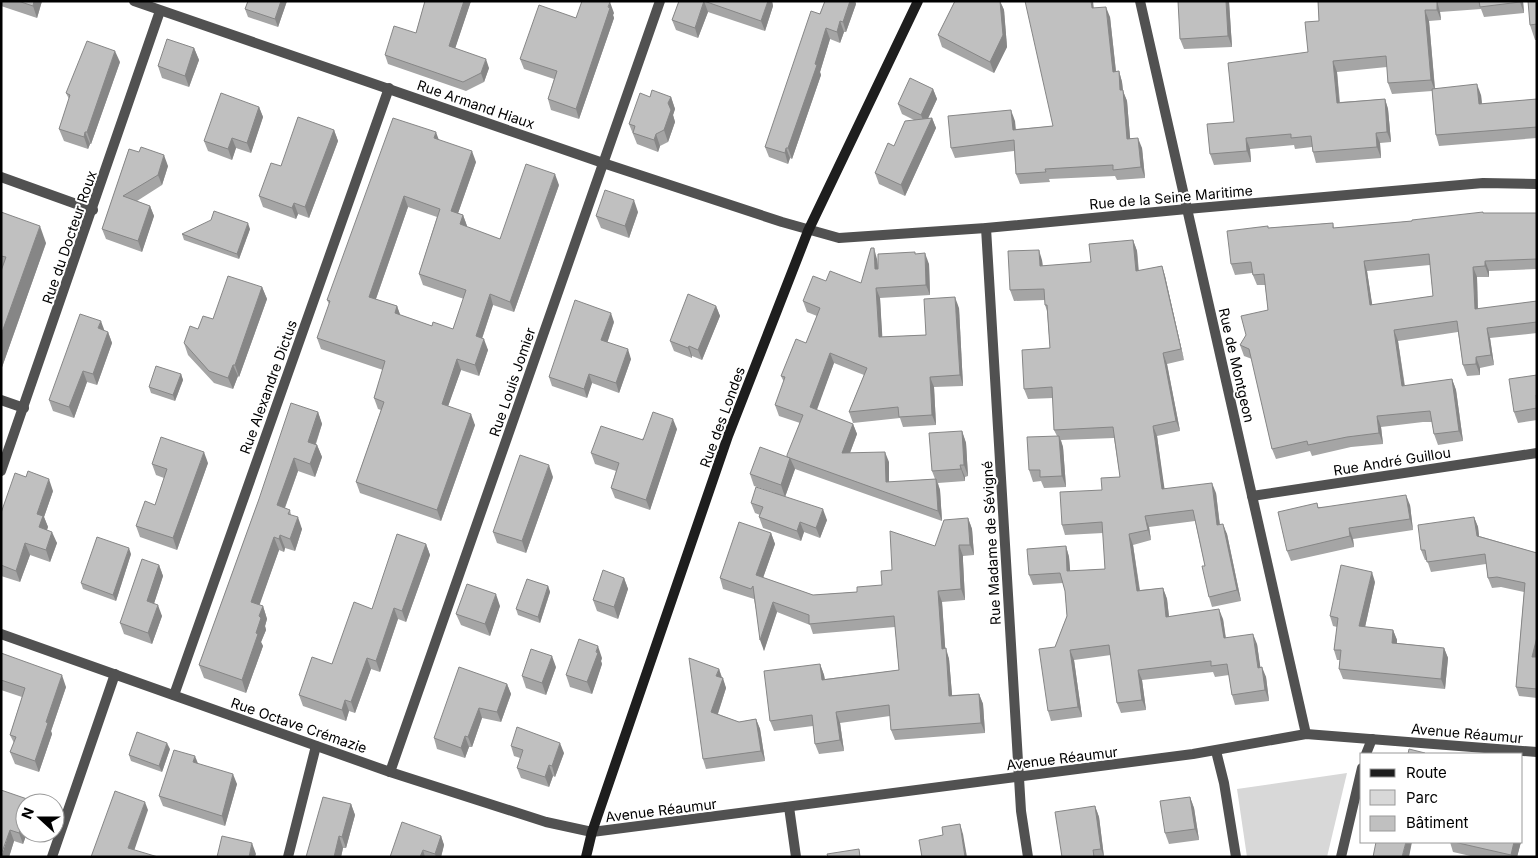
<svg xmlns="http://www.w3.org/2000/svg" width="1538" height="858" font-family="Inter,sans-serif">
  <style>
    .green { fill: #d8d8d8 }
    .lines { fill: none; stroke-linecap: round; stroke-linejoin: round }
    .lane { stroke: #515151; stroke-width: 10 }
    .street { stroke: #515151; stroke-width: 10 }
    .secondary { stroke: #1e1e1e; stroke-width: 10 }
    .wall { fill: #a5a5a5; fill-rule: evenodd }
    .shaded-wall { fill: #868686 }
    .building { fill: #c0c0c0; stroke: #868686; fill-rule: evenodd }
    .labels { text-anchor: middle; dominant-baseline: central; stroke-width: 4; stroke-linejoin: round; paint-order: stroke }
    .street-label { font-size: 14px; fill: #000; stroke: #fff }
  </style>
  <rect width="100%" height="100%" fill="#fff"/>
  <!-- green -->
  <path class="green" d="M1347 773 1327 857H1247L1237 789Z"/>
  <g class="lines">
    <!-- lane -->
    <path class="lane" d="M1 400 24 408"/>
    <!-- street -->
    <g class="street">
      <path d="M134 1 603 163 782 222 839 238 986 228 1187 209 1483 183 1537 184"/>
      <path d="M1140 1 1306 734"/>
      <path d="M1 177 93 210"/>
      <path d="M986 228 1019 778 1021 811 1028 857"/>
      <path d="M1 471 160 11"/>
      <path d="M1252 496 1537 453"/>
      <path d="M1 634 390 772 546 822 592 832 1193 754 1306 734 1537 752"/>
      <path d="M174 695 389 88"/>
      <path d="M1216 751 1224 783 1236 857"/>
      <path d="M1366 754 1372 739"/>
      <path d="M390 772 660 1"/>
      <path d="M789 807 796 857"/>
      <path d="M52 857 115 674"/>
      <path d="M288 857 316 746"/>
      <path d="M1341 857 1362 768"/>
    </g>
    <!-- secondary -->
    <path class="secondary" d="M586 857 592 832 728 436 808 231 918 1"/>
  </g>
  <!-- wall -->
  <g class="wall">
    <path d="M1 1H42L37 18 1 6Z"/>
    <path d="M248 1H287L278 27 248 17 245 9Z"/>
    <path d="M425 1H471L455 48 489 68 484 82 466 91 388 64 385 55 416 33Z"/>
    <path d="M679 1H772L773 6 765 31 708 12 698 38 676 30 672 20Z"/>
    <path d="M825 1H855L856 4 846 32H844L840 43 830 39 820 72 821 75 792 159 790 158 788 164 769 157 765 147Z"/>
    <path d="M955 1H1000L1004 10 1007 47 994 73 942 47 938 35Z"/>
    <path d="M1229 1 1232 47 1184 49 1180 39Z"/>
    <path d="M1318 1H1523L1524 13 1484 17 1481 9 1440 12 1441 20 1429 21 1435 88 1481 95 1482 104 1537 99V138L1439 146 1436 135 1432 91 1392 94 1388 83 1387 67 1337 72 1340 102 1385 99 1388 109 1391 142 1380 143 1381 158 1316 163 1313 152 1312 147 1295 149 1294 145 1250 149 1251 162 1214 165 1210 154 1234 122 1308 52 1319 21Z"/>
    <path d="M1537 1V40H1535L1530 25Z"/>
    <path d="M1094 8 1110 17 1116 71H1119L1122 82 1123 91 1127 101 1130 138 1142 148 1145 178 1117 180 1115 176 1049 179 1050 182 1020 184 1016 174 1014 151 955 158 951 148 1015 121V129L1053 126Z"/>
    <path d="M614 13 613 15 614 18 579 119 551 110 548 99 554 79 524 69 520 59 576 18Z"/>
    <path d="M194 48 199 60 189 87 162 78 158 66Z"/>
    <path d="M120 62 91 144H90L88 149 64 141 59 129 69 99 66 93Z"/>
    <path d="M933 89 937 99 928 118H932L936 128 905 196 879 184 875 173 914 120 902 114 898 104Z"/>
    <path d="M650 97H671L675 109 673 115 675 122 668 142 660 146 658 152 637 144 629 124Z"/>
    <path d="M259 107 263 117 251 153 236 148 232 160 208 151 204 141Z"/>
    <path d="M334 130 338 141 309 218 298 214 296 219 263 207 259 196 281 166Z"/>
    <path d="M438 139 476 162 458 213 463 215 467 226 466 227 500 239 559 185 514 312 493 305 482 339 488 350 479 376 461 370 448 406 475 425 441 521 360 493 356 482 381 410 378 409 374 398 383 370 321 349 317 338 329 304 327 300ZM408 207 437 217 419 274 423 285 464 299 453 329 432 326 400 315 397 306 376 299Z"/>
    <path d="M129 149 168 166 162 185 137 201 150 206 154 216 142 252 106 239 102 229Z"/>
    <path d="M1 212 46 243 1 370Z"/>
    <path d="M638 212 629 238 601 228 596 216Z"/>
    <path d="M1483 213H1537V269L1489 271V277H1477L1478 309 1537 301V333L1490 338 1494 365 1480 368V375L1467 376 1463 365 1458 332 1398 341 1405 386 1452 379 1456 390 1463 441 1438 445 1434 434 1432 422H1423L1381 427 1383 444 1351 447 1312 456 1310 451 1276 459 1272 449 1252 359 1244 356 1240 345 1268 310 1265 285H1257L1252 273 1235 275 1231 264 1268 228 1333 223 1334 228 1412 221ZM1430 265 1433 296 1372 305 1367 271Z"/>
    <path d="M250 229 239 259 184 240 182 234Z"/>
    <path d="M1133 240 1137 251 1139 271 1162 266 1165 276 1184 360 1167 364 1180 431 1157 436 1164 489 1216 493 1220 525 1227 534 1241 601 1212 607 1209 597 1205 566 1195 521 1149 527 1151 540 1133 545 1140 590 1163 588 1167 599 1169 616 1223 619 1226 638 1257 644 1260 667 1266 677 1269 701 1235 705 1232 695 1229 675 1215 677 1213 672 1142 680 1146 710 1121 713 1117 703 1111 655 1074 660 1082 717 1051 721 1048 711 1055 647 1067 616 1065 591 1063 583 1033 585 1029 575 1066 546 1069 557 1070 571 1105 569 1103 533 1065 535 1062 525 1102 490 1120 477 1114 438 1061 440 1063 447 1066 487 1044 488 1041 481 1033 482 1029 470 1057 436 1054 430 1053 398 1028 399 1024 389 1050 348 1047 311 1045 305V300L1014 301 1010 290 1042 260 1043 266 1091 262Z"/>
    <path d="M915 254 929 264 930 295 880 298 882 337 926 335 959 308 963 386 934 387 936 425 903 427 900 418 853 423 849 412 864 375 834 363 816 410 853 424 857 434 850 453 889 462V482L935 479 932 471 962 431 966 443 968 476 965 477V481L938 483 940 490 942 521 795 469 785 497 827 520 820 538 804 532 801 541 763 528 759 517 760 515 755 513 751 503 775 493 754 486 750 474 787 457 800 423 779 416 775 405 784 382 781 376 806 343 817 316 807 312 803 301 826 281 861 283 877 259 878 269Z"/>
    <path d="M262 287 267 299 239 377 238 376 233 389 214 383 188 355 184 343 213 319Z"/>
    <path d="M716 306 720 316 702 360 692 356V358L674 351 670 341Z"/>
    <path d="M614 322 607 342 631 359 619 393 592 383 587 398 552 386 549 377Z"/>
    <path d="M108 332 112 343 97 385 87 382 74 418 53 411 49 400Z"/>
    <path d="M181 374 183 380 175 401 151 393 149 387Z"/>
    <path d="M1537 375V420L1518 423 1514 412Z"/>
    <path d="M318 412 322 424 316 444 317 445 322 457 315 477 298 471 285 508 290 510 291 515 302 529 295 551 285 548 284 552 279 550 259 605 263 606 267 619 265 626 266 630 261 642 263 646 246 693 204 678 199 665 259 499Z"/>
    <path d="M677 429 650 510 615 498 611 488 616 471 595 464 591 453Z"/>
    <path d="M208 463 177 550 140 537 136 526 155 505 164 478 156 475 152 464Z"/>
    <path d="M553 477 526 553 497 543 493 532Z"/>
    <path d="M53 491 44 517 48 527 47 530 57 543 50 562 30 555 20 582 1 576V513Z"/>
    <path d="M1317 503 1318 507 1410 505 1413 530 1353 539 1354 547 1291 561 1287 551Z"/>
    <path d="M1474 517 1478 527 1479 536 1537 553V698L1519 696 1516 687 1524 592 1501 587 1492 588 1488 578 1486 564 1431 572 1427 560H1425L1421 550Z"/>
    <path d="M968 518 972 529 974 555 963 556V561L965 600 942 602 945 648 949 659 952 695 979 694 983 704 985 733 895 740 891 730 890 716 840 723 844 751 819 754 815 744 813 726 774 731 770 721 820 664 824 675 825 679 899 670 895 627 813 634 810 625 777 612 764 651 754 599 723 589 720 578 771 533 775 544 763 578 813 595 857 592 882 585 892 570 935 546Z"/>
    <path d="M426 544 430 555 406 622 398 619 380 672 371 669 355 713 349 711 346 721 303 706 299 695 332 664 372 609Z"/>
    <path d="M131 554 116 601 83 589 81 583Z"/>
    <path d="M159 565 163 576 154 603 162 616 152 644 124 634 120 623Z"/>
    <path d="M624 578 628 589 618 619 597 611 593 600Z"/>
    <path d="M1375 582 1365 627 1393 630 1397 640V643L1444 648 1448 658 1445 689 1343 679 1339 669 1340 660H1337L1334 650 1337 627 1333 626 1330 616Z"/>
    <path d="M548 586 550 592 540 623 518 615 516 609Z"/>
    <path d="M500 606 490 636 461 625 456 614Z"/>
    <path d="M1 653 66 687 51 731 52 734 39 772 15 764 10 752 14 743 10 735 22 697 1 690Z"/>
    <path d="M602 658 601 661 602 664 592 694 570 687 566 675Z"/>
    <path d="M556 667 546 695 526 688 522 676Z"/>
    <path d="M719 669 726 688 718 714 739 722 756 719 760 729 765 761 706 769 703 759Z"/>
    <path d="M507 684 511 694 501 722 482 718 472 747H469L465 758 437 749 434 738Z"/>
    <path d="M511 746 564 753 555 777 553 776 549 787 521 778 517 768 520 758 514 756Z"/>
    <path d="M170 749 162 772 131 761 129 755Z"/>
    <path d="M198 764 237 784 225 826 163 806 159 796Z"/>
    <path d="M1 790 25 833H27L23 844 14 841 9 857Z"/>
    <path d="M1190 797 1194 808 1199 840 1169 844 1165 833Z"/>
    <path d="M351 804 355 815 346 848H343L341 857H306Z"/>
    <path d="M1095 806 1099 817 1104 857H1062Z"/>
    <path d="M441 836 444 845 441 857H390Z"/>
    <path d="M1450 842H1521L1517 857H1475L1453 852Z"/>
  </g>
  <!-- shaded-wall -->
  <g class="shaded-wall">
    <path d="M34 1H42L37 18 33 6Z"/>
    <path d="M281 1H287L278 27 275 19Z"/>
    <path d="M464 1H471L453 55 449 46Z"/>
    <path d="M704 1 708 12 698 38 695 28Z"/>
    <path d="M768 1H772L773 6 765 31 761 21Z"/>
    <path d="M850 1H855L856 4 846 32 843 22Z"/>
    <path d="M1000 1 1004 10 1007 47 994 73 990 62Z"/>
    <path d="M1091 1H1093L1095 19 1092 8Z"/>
    <path d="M1226 1H1229V2L1232 47 1228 36Z"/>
    <path d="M1437 1 1440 12 1441 20 1437 10Z"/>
    <path d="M1520 1H1523L1524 13 1520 2Z"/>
    <path d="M610 2 614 13 613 15 614 18 579 119 576 109Z"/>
    <path d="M1106 7 1110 17 1117 82 1113 72Z"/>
    <path d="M1425 10 1429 21 1435 91 1431 80Z"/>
    <path d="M840 21 844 32 840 43 837 32Z"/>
    <path d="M826 28 830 39 820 72 821 75 792 159 788 148Z"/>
    <path d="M194 48 199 60 189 87 185 76Z"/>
    <path d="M115 51 120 62 91 144 87 132Z"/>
    <path d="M486 59 489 68 484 82 481 73Z"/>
    <path d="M1333 61 1337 72 1340 113 1337 103Z"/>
    <path d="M1119 71 1122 82 1123 91 1127 101 1131 149 1127 139 1120 90Z"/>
    <path d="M1477 84 1481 95 1483 115 1479 104Z"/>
    <path d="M933 89 937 99 925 125 921 115Z"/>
    <path d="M671 97 675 109 673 115 675 122 668 142 664 130 668 103Z"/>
    <path d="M1385 99 1388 109 1391 142 1387 132Z"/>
    <path d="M259 107 263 117 251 153 247 143Z"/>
    <path d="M1011 110 1015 121 1017 140 1013 130Z"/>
    <path d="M932 118 936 128 905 196 901 185Z"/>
    <path d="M334 130 338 141 309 218 305 207Z"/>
    <path d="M85 132 90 144 88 149 84 137Z"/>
    <path d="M436 132 440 143 434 138Z"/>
    <path d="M1376 133 1380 143 1381 158 1377 147Z"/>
    <path d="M656 134 660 146 658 152 654 140Z"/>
    <path d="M232 138 236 148 232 160 228 149Z"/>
    <path d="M1138 138 1142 148 1145 178 1141 167Z"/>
    <path d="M1246 138 1250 149 1251 162 1247 151Z"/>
    <path d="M786 148 790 158 788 164 785 153Z"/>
    <path d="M472 151 476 162 455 222 451 211Z"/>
    <path d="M164 155 168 166 162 185 158 175Z"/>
    <path d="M555 174 559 185 514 312 510 302Z"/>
    <path d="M404 196 408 207 373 307 369 297Z"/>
    <path d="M634 200 638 212 629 238 625 226Z"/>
    <path d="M294 203 298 214 296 219 292 208Z"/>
    <path d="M150 206 154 216 142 252 138 241Z"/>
    <path d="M463 215 467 226 464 235 460 224Z"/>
    <path d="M248 223 250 229 239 259 237 254Z"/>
    <path d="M40 226 46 243 1 370V335Z"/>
    <path d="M1133 240 1137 251 1139 282 1136 271Z"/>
    <path d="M874 248 877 259 879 279 875 269Z"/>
    <path d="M1039 250 1042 260 1043 276 1040 266Z"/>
    <path d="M925 253 929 264 930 295 926 285Z"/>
    <path d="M1364 261 1367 271 1374 316 1370 305Z"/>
    <path d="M1485 261 1489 271V277L1485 266Z"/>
    <path d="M1162 266 1165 276 1184 360 1181 349Z"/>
    <path d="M1473 267 1477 277 1478 320 1475 309Z"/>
    <path d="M262 287 267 299 239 377 235 365Z"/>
    <path d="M876 288 880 298 883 348 879 337Z"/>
    <path d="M490 294 493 305 479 347 476 336Z"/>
    <path d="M955 297 959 308 963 386 960 375Z"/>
    <path d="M397 306 401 317 395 313Z"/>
    <path d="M716 306 720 316 702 360 698 350Z"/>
    <path d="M611 313 614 322 605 350 601 340Z"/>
    <path d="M101 321 105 332 98 328Z"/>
    <path d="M1487 328 1490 338 1494 365 1491 355Z"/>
    <path d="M1394 330 1398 341 1406 397 1402 386Z"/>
    <path d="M108 332 112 343 97 385 93 374Z"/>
    <path d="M484 339 488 350 479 376 475 365Z"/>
    <path d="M689 346 692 356V358L688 348Z"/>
    <path d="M628 349 631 359 619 393 616 383Z"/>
    <path d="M830 353 834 363 814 418 810 407Z"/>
    <path d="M1163 353 1167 364 1180 431 1176 421Z"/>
    <path d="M1476 357 1480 368V375L1476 364Z"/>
    <path d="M457 359 461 370 445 415 442 404Z"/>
    <path d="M233 365 238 376 233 389 228 378Z"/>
    <path d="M83 371 87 382 74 418 69 407Z"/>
    <path d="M181 374 183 380 175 401 173 395Z"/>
    <path d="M589 374 592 383 587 398 584 389Z"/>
    <path d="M930 377 934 387 936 425 932 415Z"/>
    <path d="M1452 379 1456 390 1463 441 1459 431Z"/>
    <path d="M318 412 322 424 312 454 308 442Z"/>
    <path d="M471 414 475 425 441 521 437 510Z"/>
    <path d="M1377 416 1381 427 1383 444 1379 433Z"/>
    <path d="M673 419 677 429 650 510 646 500Z"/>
    <path d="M853 424 857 434 846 463 842 453Z"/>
    <path d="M1153 426 1157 436 1166 499 1162 489Z"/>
    <path d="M962 431 966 443 968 476 964 465Z"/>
    <path d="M1059 436 1063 447 1066 487 1062 476Z"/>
    <path d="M317 445 322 457 315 477 310 464Z"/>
    <path d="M204 452 208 463 177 550 173 538Z"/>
    <path d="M885 452 889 462V493L886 482Z"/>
    <path d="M294 458 298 471 281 518 277 505Z"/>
    <path d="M790 458 795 469 785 497 781 485Z"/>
    <path d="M549 465 553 477 526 553 522 541Z"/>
    <path d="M960 465 965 477V481L961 469Z"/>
    <path d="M49 479 53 491 44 517 48 527 43 539 39 527 37 514Z"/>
    <path d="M936 479 940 490 942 521 938 511Z"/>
    <path d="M1212 483 1216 493 1221 536 1217 525Z"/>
    <path d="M1406 495 1410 505 1413 530 1410 519Z"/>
    <path d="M823 509 827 520 820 538 816 528Z"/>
    <path d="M1145 516 1149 527 1151 540 1148 530Z"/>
    <path d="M298 517 302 529 295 551 290 539Z"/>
    <path d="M1474 517 1478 527 1480 546 1477 536Z"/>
    <path d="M968 518 972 529 974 555 970 545Z"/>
    <path d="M800 522 804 532 801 541 797 531Z"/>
    <path d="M1223 524 1227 534 1241 601 1237 590Z"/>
    <path d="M1349 528 1353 539 1354 547 1350 536Z"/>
    <path d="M52 532 57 543 50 562 46 550Z"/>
    <path d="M771 533 775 544 760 586 756 575Z"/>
    <path d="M1129 534 1133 545 1141 601 1137 591Z"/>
    <path d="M280 535 285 548 284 552 279 539Z"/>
    <path d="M274 537 279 550 256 615 251 602Z"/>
    <path d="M25 543 30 555 20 582 16 571Z"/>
    <path d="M426 544 430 555 406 622 402 611Z"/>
    <path d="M959 545 963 556V561L965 600 961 589 959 550Z"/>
    <path d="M1066 546 1069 557 1071 581 1067 571Z"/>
    <path d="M129 548 131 554 116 601 113 595Z"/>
    <path d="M159 565 163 576 151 613 147 601Z"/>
    <path d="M1372 572 1375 582 1363 636 1359 626Z"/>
    <path d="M624 578 628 589 618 619 614 607Z"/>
    <path d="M548 586 550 592 540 623 538 617Z"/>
    <path d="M1163 588 1167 599 1170 627 1166 617Z"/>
    <path d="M938 591 942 602 946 659 942 649Z"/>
    <path d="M496 594 500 606 490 636 485 624Z"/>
    <path d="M773 602 777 612 764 651 760 640Z"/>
    <path d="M158 605 162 616 152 644 148 633Z"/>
    <path d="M263 606 267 619 265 626 266 630 261 642 263 646 246 693 242 680 256 633 259 616Z"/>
    <path d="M394 608 398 619 380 672 376 661Z"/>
    <path d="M1219 609 1223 619 1227 648 1224 638Z"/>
    <path d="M1393 630 1397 640 1396 653 1392 643Z"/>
    <path d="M1253 634 1257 644 1262 678 1258 668Z"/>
    <path d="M1537 637V662L1532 657Z"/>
    <path d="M598 646 602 658 601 661 602 664 592 694 587 682Z"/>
    <path d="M946 648 949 659 953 706 949 696Z"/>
    <path d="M1444 648 1448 658 1445 689 1441 679Z"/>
    <path d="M1070 650 1074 660 1082 717 1078 707Z"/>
    <path d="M552 656 556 667 546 695 542 683Z"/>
    <path d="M367 658 371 669 355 713 351 702Z"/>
    <path d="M820 664 824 675 826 690 822 680Z"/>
    <path d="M1262 667 1266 677 1269 701 1265 690Z"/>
    <path d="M719 669 722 679 716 676Z"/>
    <path d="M1138 670 1142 680 1146 710 1142 700Z"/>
    <path d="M62 675 66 687 51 731 52 734 39 772 35 761 46 722Z"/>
    <path d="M723 678 726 688 715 722 711 712Z"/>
    <path d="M507 684 511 694 501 722 497 712Z"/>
    <path d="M979 694 983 704 985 733 981 723Z"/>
    <path d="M345 700 349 711 346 721 342 710Z"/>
    <path d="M479 708 482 718 472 747 468 737Z"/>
    <path d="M836 712 840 723 844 751 840 740Z"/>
    <path d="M756 719 760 729 765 761 761 751Z"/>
    <path d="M465 736 469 747 465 758 461 748Z"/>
    <path d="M167 743 170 749 162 772 159 766Z"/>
    <path d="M560 743 564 753 555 777 552 766Z"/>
    <path d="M195 756 199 766 193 762Z"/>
    <path d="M549 765 553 776 549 787 545 777Z"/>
    <path d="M233 774 237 784 225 826 222 816Z"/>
    <path d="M1190 797 1194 808 1199 840 1195 829Z"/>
    <path d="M145 802 148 810 132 857 128 848Z"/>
    <path d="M351 804 355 815 346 848 342 837Z"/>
    <path d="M1095 806 1099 817 1104 857 1101 849Z"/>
    <path d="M25 815V833H27L23 844 19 833Z"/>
    <path d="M960 824 963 834 967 857H965Z"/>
    <path d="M10 830 14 841 9 857H1Z"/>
    <path d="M339 836 343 848 341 857H334Z"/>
    <path d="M441 836 444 845 441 857H436L435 854Z"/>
    <path d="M1406 842H1412L1409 857H1402Z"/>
    <path d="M1514 842H1521L1517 857H1511V855Z"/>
    <path d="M252 843 256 854 255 857H249Z"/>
    <path d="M423 850 425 857H420Z"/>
  </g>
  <!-- building -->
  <g class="building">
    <path d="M18 1H34L33 6Z"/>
    <path d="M248 1H281L275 19 245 9Z"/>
    <path d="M425 1H464L449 46 486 59 481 73 463 82 385 55 394 26 416 33Z"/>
    <path d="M582 1H608L610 2 608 7 610 8 576 109 548 99 557 71 520 59 539 5 576 18Z"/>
    <path d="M679 1H768L761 21 704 1 695 28 672 20Z"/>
    <path d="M825 1H850L843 22 840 21 837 32 826 28 815 64 817 65 788 148H786L785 153 765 147 811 11 820 14Z"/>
    <path d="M955 1H1000L1003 35 990 62 938 35Z"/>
    <path d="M1025 1H1091L1092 8 1106 7 1113 72 1119 71 1120 90H1123L1127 139 1138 138 1141 167 1113 170V165L1045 169 1046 172 1016 174 1014 140 951 148 948 116 1011 110 1013 130 1053 126Z"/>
    <path d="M1178 1H1226L1228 36 1180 39Z"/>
    <path d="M1318 1H1437V10H1425L1431 80 1388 83 1386 56 1333 61 1337 103 1385 99 1387 132 1376 133 1377 147 1313 152 1311 136 1291 138V134L1246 138 1247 151 1210 154 1207 124 1234 122 1228 63 1308 52 1305 22 1319 21Z"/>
    <path d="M1479 1H1520V2L1480 7Z"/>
    <path d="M1528 1H1537V24L1530 25Z"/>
    <path d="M167 39 194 48 185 76 158 66Z"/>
    <path d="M87 41 115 51 87 132H85L84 137 59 129 70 95 66 93Z"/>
    <path d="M910 78 933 89 921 115 898 104Z"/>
    <path d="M1477 84 1479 104 1537 99V127L1436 135 1432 89Z"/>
    <path d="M652 90 671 97 668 103 671 110 664 130 656 134 654 140 633 133 635 126 629 124 640 93 650 97Z"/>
    <path d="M221 93 259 107 247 143 232 138 228 149 204 141Z"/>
    <path d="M298 117 334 130 305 207 294 203 292 208 259 196 271 163 281 166Z"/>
    <path d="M393 118 436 132 434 138 472 151 451 211 463 215 460 224 500 239 526 164 555 174 510 302 490 294 476 336 484 339 475 365 457 359 442 404 471 414 437 510 356 482 384 402 374 398 385 361 317 338 330 301 327 300ZM404 196 440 209 419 274 466 290 453 329 433 322 432 326 395 313 397 306 369 297Z"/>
    <path d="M932 118 901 185 875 173 888 143 894 146 905 121Z"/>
    <path d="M141 147 164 155 158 175 123 196 150 206 138 241 102 229 129 149 139 152Z"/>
    <path d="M605 190 634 200 625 226 596 216Z"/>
    <path d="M214 211 248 223 237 254 182 234 211 220Z"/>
    <path d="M1 212 40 226 1 335V271L6 257 1 256Z"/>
    <path d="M1483 212V213H1537V259L1485 261V266L1473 267 1475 309 1537 301V322L1487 328 1491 355 1476 357V364L1463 365 1457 321 1394 330 1402 386 1452 379 1459 431 1434 434 1430 411 1419 412 1377 416 1379 433 1347 437 1308 445 1307 441 1272 449 1249 349 1240 345 1246 335 1241 316 1268 310 1264 274 1253 275 1251 262 1231 264 1227 231 1268 226V228L1333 223V228L1412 221V220ZM1429 254 1433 296 1370 305 1364 261Z"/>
    <path d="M1133 240 1136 271 1162 266 1181 349 1163 353 1176 421 1153 426 1162 489 1212 483 1217 525 1223 524 1237 590 1209 597 1202 566H1205L1193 510 1145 516 1148 530 1129 534 1137 591 1163 588 1166 617 1219 609 1224 638 1253 634 1258 668 1262 667 1265 690 1232 695 1227 664 1211 666V661L1138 670 1142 700 1117 703 1109 645 1070 650 1078 707 1048 711 1039 649 1055 647 1067 616 1065 591 1060 573 1029 575 1027 549 1066 546 1067 571 1105 569 1102 522 1062 525 1060 492 1102 490 1101 478 1120 477 1113 427 1054 430 1052 387 1024 389 1022 350 1050 348 1047 305H1045L1044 289 1010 290 1008 251 1039 250 1040 266 1091 262 1089 244Z"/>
    <path d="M871 248H874L875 269H878V254L915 252V254L925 253 926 285 876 288 879 337 926 335 924 299 955 297 960 375 930 377 932 415 899 417 898 407 849 412 867 368 830 353 810 407 853 424 842 453 885 452 886 482 936 479 938 511 787 457V455L803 415 775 405 785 377 781 376 796 339 806 343 820 308 803 301 813 276 826 281 830 271 861 283Z"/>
    <path d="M228 276 262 287 235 365H233L228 378 209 371 184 343 190 326 198 329 203 316 213 319Z"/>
    <path d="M688 294 716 306 698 350 689 346 688 348 670 341Z"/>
    <path d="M575 300 611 313 601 340 628 349 616 383 589 374 584 389 549 377Z"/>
    <path d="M80 314 101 321 98 328 108 332 93 374 83 371 69 407 49 400Z"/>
    <path d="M156 366 181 374 173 395 149 387Z"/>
    <path d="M1537 375V395H1536L1537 408 1514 412 1509 379Z"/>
    <path d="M291 403 318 412 308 442 317 445 310 464 294 458 277 505 290 510 288 514 298 517 290 539 280 535 279 539 274 537 251 602 263 606 259 616 261 618 256 633 258 634 242 680 199 665 259 499Z"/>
    <path d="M653 412 673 419 646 500 611 488 619 463 591 453 601 426 643 440Z"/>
    <path d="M962 431 964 465H960L961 469 932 471 929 433Z"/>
    <path d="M1059 436 1062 476 1040 477V470H1029L1027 437Z"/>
    <path d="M161 437 204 452 173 538 136 526 145 501 155 505 167 469 152 464Z"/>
    <path d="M760 447 790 458 781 485 750 474Z"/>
    <path d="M520 455 549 465 522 541 493 532Z"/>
    <path d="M28 471 49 479 37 514 43 516 39 527 52 532 46 550 25 543 16 571 1 565V513L15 473 26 477Z"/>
    <path d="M756 487 823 509 816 528 800 522 797 531 759 517 763 507 751 503Z"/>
    <path d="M1406 495 1410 519 1349 528 1350 536 1287 551 1278 512 1317 503 1318 508Z"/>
    <path d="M1474 517 1477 536 1537 553V637L1532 657H1537V689L1516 687 1525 583 1497 577 1488 578 1485 554 1427 562 1425 550H1421L1418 525Z"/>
    <path d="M968 518 970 545H959V550L961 589 938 591 942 649 946 648 949 696 979 694 981 723 891 730 889 705 836 712 840 740 815 744 812 715 770 721 764 671 820 664 822 680 899 670 894 616 809 624V615L773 602 760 640 753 586 751 589 720 578 739 522 771 533 756 575 813 595 857 592V587L882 585 881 571 892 570 890 531 935 546 944 520Z"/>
    <path d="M397 534 426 544 402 611 394 608 376 661 367 658 351 702 345 700 342 710 299 695 312 657 332 664 354 602 372 609Z"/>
    <path d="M97 537 129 548 113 595 81 583Z"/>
    <path d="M142 559 159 565 147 601 158 605 148 633 120 623Z"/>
    <path d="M1341 565 1372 572 1359 626 1393 630 1392 643 1444 648 1441 679 1339 669 1341 650H1334L1338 618 1330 616Z"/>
    <path d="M603 570 624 578 614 607 593 600Z"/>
    <path d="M527 579 548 586 538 617 516 609Z"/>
    <path d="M467 584 496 594 485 624 456 614Z"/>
    <path d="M579 639 598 646 596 652 598 653 587 682 566 675Z"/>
    <path d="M531 649 552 656 542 683 522 676Z"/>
    <path d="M1 653 62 675 46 722 48 723 35 761 10 752 16 737 10 735 25 688 1 680Z"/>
    <path d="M689 658 719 669 716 676 723 678 711 712 739 722 756 719 761 751 703 759Z"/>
    <path d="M459 667 507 684 497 712 479 708 468 737 465 736 461 748 434 738Z"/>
    <path d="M517 727 560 743 552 766 549 765 545 777 517 768 523 750 511 746Z"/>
    <path d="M137 732 167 743 159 766 129 755Z"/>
    <path d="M1409 749 1425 753V754H1408Z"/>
    <path d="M174 750 195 756 193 762 233 774 222 816 159 796Z"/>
    <path d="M1 790 30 800 29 803H25V815L19 833 10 830 1 855Z"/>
    <path d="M115 791 145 802 128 848 158 857H91Z"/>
    <path d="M323 797 351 804 342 837 339 836 334 857H306Z"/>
    <path d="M1190 797 1195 829 1165 833 1160 801Z"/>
    <path d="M1095 806 1101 849 1093 850 1094 857H1062L1055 812Z"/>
    <path d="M402 822 441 836 435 854 423 850 420 857H390Z"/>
    <path d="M960 824 965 857H922L919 840 943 835 942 827Z"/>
    <path d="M222 836 252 843 249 857H217Z"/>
    <path d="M1376 842H1406L1402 857H1373Z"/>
    <path d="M1454 842H1514L1511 855Z"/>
    <path d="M859 849 860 857H828L827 854Z"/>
  </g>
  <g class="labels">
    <!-- street labels -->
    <g class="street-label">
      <text transform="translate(476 104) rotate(19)">Rue Armand Hiaux</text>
      <text transform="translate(1171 197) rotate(-5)">Rue de la Seine Maritime</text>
      <text transform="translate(69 237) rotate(-71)">Rue du Docteur Roux</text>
      <text transform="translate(1237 365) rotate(77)">Rue de Montgeon</text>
      <text transform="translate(512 382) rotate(-71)">Rue Louis Jomier</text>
      <text transform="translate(268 387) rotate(-70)">Rue Alexandre Dictus</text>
      <text transform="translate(722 417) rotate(-70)">Rue des Londes</text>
      <text transform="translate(1392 461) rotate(-9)">Rue André Guillou</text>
      <text transform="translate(991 543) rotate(-93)">Rue Madame de Sévigné</text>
      <text transform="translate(299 725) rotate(19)">Rue Octave Crémazie</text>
      <text transform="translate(1467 733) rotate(5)">Avenue Réaumur</text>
      <text transform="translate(1062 758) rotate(-7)">Avenue Réaumur</text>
      <text transform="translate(661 810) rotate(-7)">Avenue Réaumur</text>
    </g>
  </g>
  <!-- border -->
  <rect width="1538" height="858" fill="none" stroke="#000000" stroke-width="5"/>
  <!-- legend -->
  <rect x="1360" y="753" width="162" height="90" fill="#ffffff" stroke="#999999"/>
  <rect x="1370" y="769" width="25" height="8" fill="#1e1e1e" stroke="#999999"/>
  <text x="1406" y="778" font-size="15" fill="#000000">Route</text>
  <rect x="1370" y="790" width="25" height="15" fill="#d8d8d8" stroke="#999999"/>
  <text x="1406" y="803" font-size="15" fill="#000000">Parc</text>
  <rect x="1370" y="816" width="25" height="15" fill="#c0c0c0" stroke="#999999"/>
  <text x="1406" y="828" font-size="15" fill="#000000">Bâtiment</text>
  <!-- north arrow -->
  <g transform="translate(40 818) rotate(291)"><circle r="24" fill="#ffffff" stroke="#999999"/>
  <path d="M0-4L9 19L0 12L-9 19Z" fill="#000000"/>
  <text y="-8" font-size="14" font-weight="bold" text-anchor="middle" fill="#000000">N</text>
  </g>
</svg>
